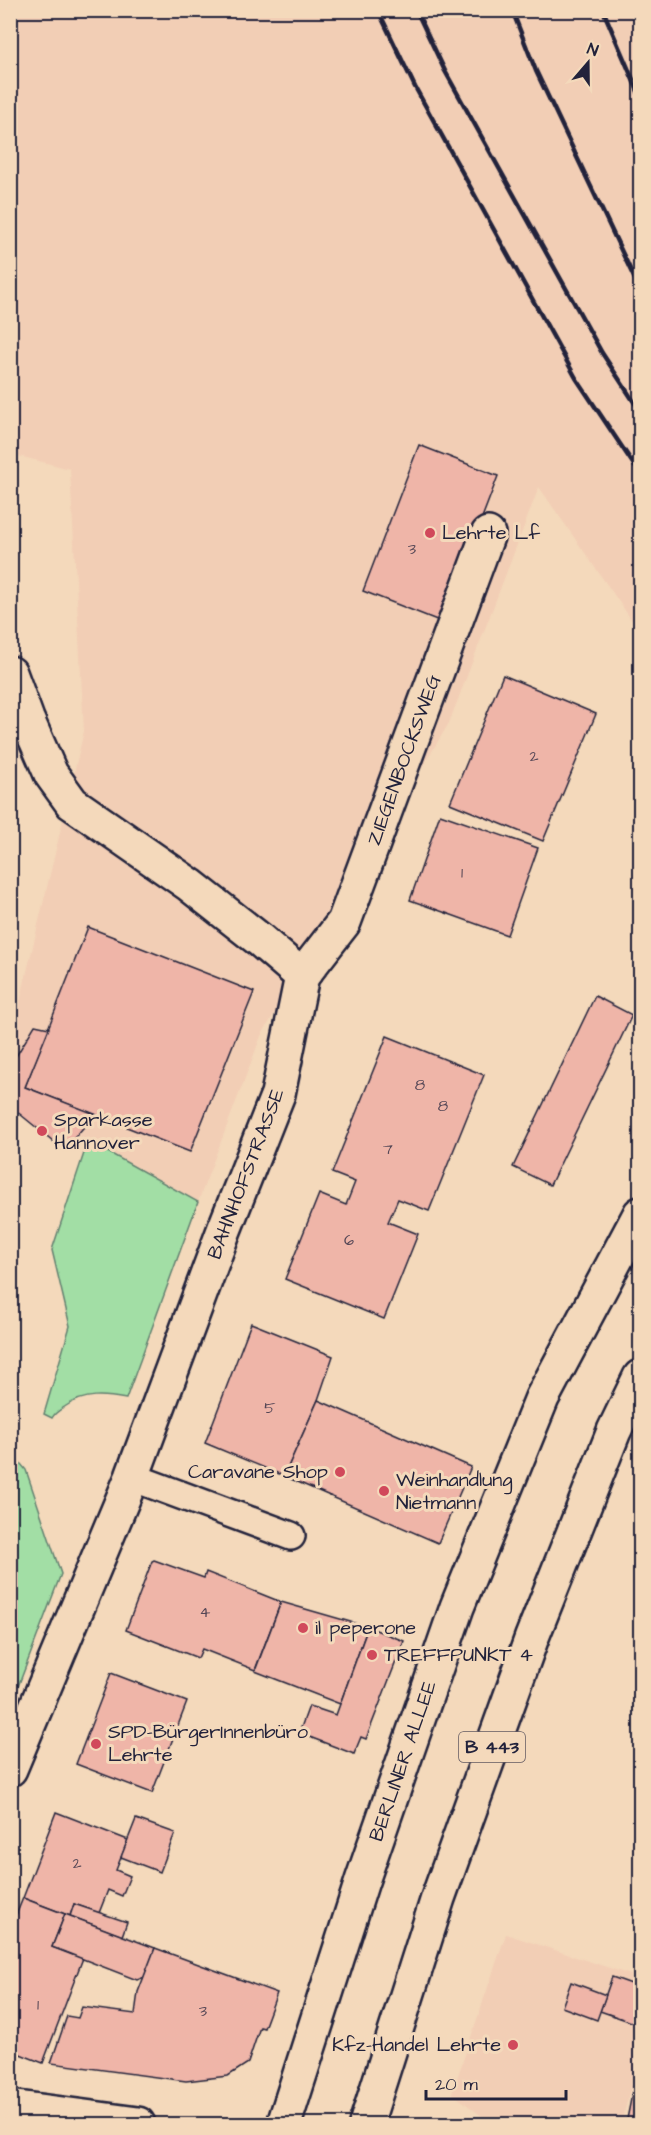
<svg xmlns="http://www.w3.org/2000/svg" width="651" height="2135" font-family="'Architects Daughter',sans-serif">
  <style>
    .built { fill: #f2ceb5 }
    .green { fill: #a2dea5; stroke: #628070; stroke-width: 1.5 }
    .building { fill: #efb5a8; stroke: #22223b; stroke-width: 1.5 }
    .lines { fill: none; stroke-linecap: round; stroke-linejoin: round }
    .service-casing { stroke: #22223b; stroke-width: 32 }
    .minor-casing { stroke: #22223b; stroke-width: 38 }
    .secondary-casing { stroke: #22223b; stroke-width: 38 }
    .primary-casing { stroke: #22223b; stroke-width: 38 }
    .service { stroke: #f4d9bb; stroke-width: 27 }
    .minor { stroke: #f4d9bb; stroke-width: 33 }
    .secondary { stroke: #f4d9bb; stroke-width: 33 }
    .primary { stroke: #f4d9bb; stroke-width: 33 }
    .rail { stroke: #22223b; stroke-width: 4.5 }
    .poi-dot { fill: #d1495b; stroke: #f4d9bb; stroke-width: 2 }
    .labels { text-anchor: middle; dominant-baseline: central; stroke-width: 6; stroke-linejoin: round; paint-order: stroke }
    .number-label { font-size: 16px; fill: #554756 }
    .shield { fill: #f4d9bb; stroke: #615961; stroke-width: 1.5 }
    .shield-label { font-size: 18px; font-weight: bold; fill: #22223b }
    .poi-label { font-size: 20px; fill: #22223b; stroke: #f4d9bb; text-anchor: start }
    .street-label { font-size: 20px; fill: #22223b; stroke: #f4d9bb }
  </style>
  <rect width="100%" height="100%" fill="#f4d9bb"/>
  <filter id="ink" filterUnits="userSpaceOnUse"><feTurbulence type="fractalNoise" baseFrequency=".0167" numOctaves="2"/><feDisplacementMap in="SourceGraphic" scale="12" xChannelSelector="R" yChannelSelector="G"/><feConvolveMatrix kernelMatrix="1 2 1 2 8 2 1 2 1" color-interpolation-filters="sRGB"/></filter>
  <g filter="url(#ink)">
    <!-- built -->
    <g class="built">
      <path d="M11 11H640V632L539 487 449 723 261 1036 198 1202 11 1099V1039L84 731 70 469 11 454Z"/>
      <path d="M506 1934 640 1978V2054L621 2124H492L452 2093Z"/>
    </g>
    <!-- green -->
    <g class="green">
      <path d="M88 1141 198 1202 126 1399C105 1395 85 1393 66 1406 60 1410 55 1412 52 1418L44 1414 70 1326 52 1250Z"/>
      <path d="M11 1452 26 1470 61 1574 11 1705Z"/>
    </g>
    <!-- building -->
    <g class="building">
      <path d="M419 445 498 476 442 622 363 591Z"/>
      <path d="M503 675 596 714 543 841 450 803Z"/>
      <path d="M440 814 538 848 507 935 410 900Z"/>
      <path d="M88 927 254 992 190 1152 25 1087Z"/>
      <path d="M595 996 632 1015 550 1185 513 1167Z"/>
      <path d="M35 1025 49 1028 25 1087 95 1114 64 1150 10 1106V1066Z"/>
      <path d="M387 1036 484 1075 429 1211 398 1199 388 1222 418 1234 384 1319 285 1279 319 1194 346 1205 355 1182 332 1173Z"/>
      <path d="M251 1323 333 1356 318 1400 284 1476 205 1443Z"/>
      <path d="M318 1400 471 1467 438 1543 284 1476Z"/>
      <path d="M154 1560 204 1578 206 1572 281 1602 255 1670 202 1649 198 1658 126 1630 152 1561Z"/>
      <path d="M281 1602 368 1627 340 1704 255 1671Z"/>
      <path d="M368 1627 404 1641 366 1739 361 1737 354 1754 299 1733 309 1706 336 1715Z"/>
      <path d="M111 1673 187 1702 152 1793 76 1764Z"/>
      <path d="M56 1812 128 1840 116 1870 130 1876 122 1896 108 1890 99 1913 74 1904 70 1916 23 1898Z"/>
      <path d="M136 1819 175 1833 160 1872 121 1857Z"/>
      <path d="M23 1898 65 1914 52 1947 83 1958 43 2063 10 2050V1930Z"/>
      <path d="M74 1904 127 1922 122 1936 70 1916Z"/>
      <path d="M65 1914 155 1948 145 1977 137 1980 52 1947Z"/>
      <path d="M155 1948 277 1993 264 2028 260 2027 248 2063 228 2076 186 2081 51 2063 67 2016 78 2018 82 2007 135 2014 138 1992Z"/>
      <path d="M612 1977 640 1987V2025L600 2011Z"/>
      <path d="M571 1982 606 1995 597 2020 562 2007Z"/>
      <path d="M635 2079H640V2124H626Z"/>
    </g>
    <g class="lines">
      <!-- service casing -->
      <g class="service-casing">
        <path id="service" d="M132 1477 291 1536"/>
      </g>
      <!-- minor casing -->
      <g class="minor-casing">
        <g id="minor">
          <path d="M10 673 27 719 51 774 72 803 190 885 260 940 302 976"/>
          <path d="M10 1769 132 1477 224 1230 278 1094 302 976 344 922 488 534"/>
        </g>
      </g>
      <!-- secondary casing -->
      <g class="secondary-casing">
        <path id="secondary" d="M10 2107 138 2124"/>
      </g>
      <!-- primary casing -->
      <g class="primary-casing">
        <g id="primary">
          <path d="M284 2124 362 1881 457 1607 542 1398 640 1214"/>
          <path d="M366 2124 438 1898 532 1637 614 1431 640 1377"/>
        </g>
      </g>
      <!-- service -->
      <use href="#service" class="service"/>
      <!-- minor -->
      <use href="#minor" class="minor"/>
      <!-- secondary -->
      <use href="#secondary" class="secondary"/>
      <!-- primary -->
      <use href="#primary" class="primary"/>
      <!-- rail -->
      <g class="rail">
        <path d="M378 10 415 87 576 378 640 474"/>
        <path d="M416 10 445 71 602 353 640 411"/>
        <path d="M512 10 536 71 640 290"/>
        <path d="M603 10 640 96"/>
      </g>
    </g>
  </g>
  <!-- markers -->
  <g class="poi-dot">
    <circle cx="430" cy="533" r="6"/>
    <circle cx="42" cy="1131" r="6"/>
    <circle cx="340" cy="1472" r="6"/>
    <circle cx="384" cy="1491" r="6"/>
    <circle cx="303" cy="1628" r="6"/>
    <circle cx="372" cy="1655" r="6"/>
    <circle cx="96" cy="1744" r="6"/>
    <circle cx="513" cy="2045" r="6"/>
  </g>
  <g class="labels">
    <!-- number labels -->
    <g class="number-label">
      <text x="412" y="549">3</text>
      <text x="534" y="756">2</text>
      <text x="462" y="873">1</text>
      <text x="420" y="1085">8</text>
      <text x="443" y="1106">8</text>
      <text x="388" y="1149">7</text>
      <text x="349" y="1240">6</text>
      <text x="270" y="1408">5</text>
      <text x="205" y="1612">4</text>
      <text x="77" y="1863">2</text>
      <text x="38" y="2005">1</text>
      <text x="203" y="2011">3</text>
    </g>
    <!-- shield labels -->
    <rect class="shield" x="459" y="1732" width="66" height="30" rx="4.5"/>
    <g class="shield-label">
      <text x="492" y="1747">B 443</text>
    </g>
    <!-- poi labels -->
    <g class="poi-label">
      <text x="442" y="533">Lehrte Lf</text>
      <text x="54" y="1120">Sparkasse<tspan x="54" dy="23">Hannover</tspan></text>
      <text x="328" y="1472" text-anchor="end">Caravane Shop</text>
      <text x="396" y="1480">Weinhandlung<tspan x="396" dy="23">Nietmann</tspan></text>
      <text x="315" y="1628">il peperone</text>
      <text x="384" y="1655">TREFFPUNKT 4</text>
      <text x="108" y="1732">SPD-BürgerInnenbüro<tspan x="108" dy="23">Lehrte</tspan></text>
      <text x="501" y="2045" text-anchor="end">Kfz-Handel Lehrte</text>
    </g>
    <!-- street labels -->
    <g class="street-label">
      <text transform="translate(404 760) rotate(-70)">ZIEGENBOCKSWEG</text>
      <text transform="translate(246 1174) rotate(-69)">BAHNHOFSTRASSE</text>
      <text transform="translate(403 1761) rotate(-71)">BERLINER ALLEE</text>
    </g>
  </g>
  <!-- margin -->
  <rect width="651" height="2135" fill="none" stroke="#f4d9bb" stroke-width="36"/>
  <rect x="18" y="18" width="615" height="2099" fill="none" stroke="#22223b" stroke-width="2" filter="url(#ink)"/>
  <!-- north arrow -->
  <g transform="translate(588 63) rotate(20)" stroke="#f4d9bb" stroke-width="4.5" paint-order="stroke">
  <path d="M0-4.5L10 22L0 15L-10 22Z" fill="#22223b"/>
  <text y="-9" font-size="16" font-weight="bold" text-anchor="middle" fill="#22223b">N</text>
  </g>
  <!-- scale -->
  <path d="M426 2090v9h140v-9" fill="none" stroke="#22223b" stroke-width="3"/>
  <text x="435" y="2090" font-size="18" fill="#22223b" stroke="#f4d9bb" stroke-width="4.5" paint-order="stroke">20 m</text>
</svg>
